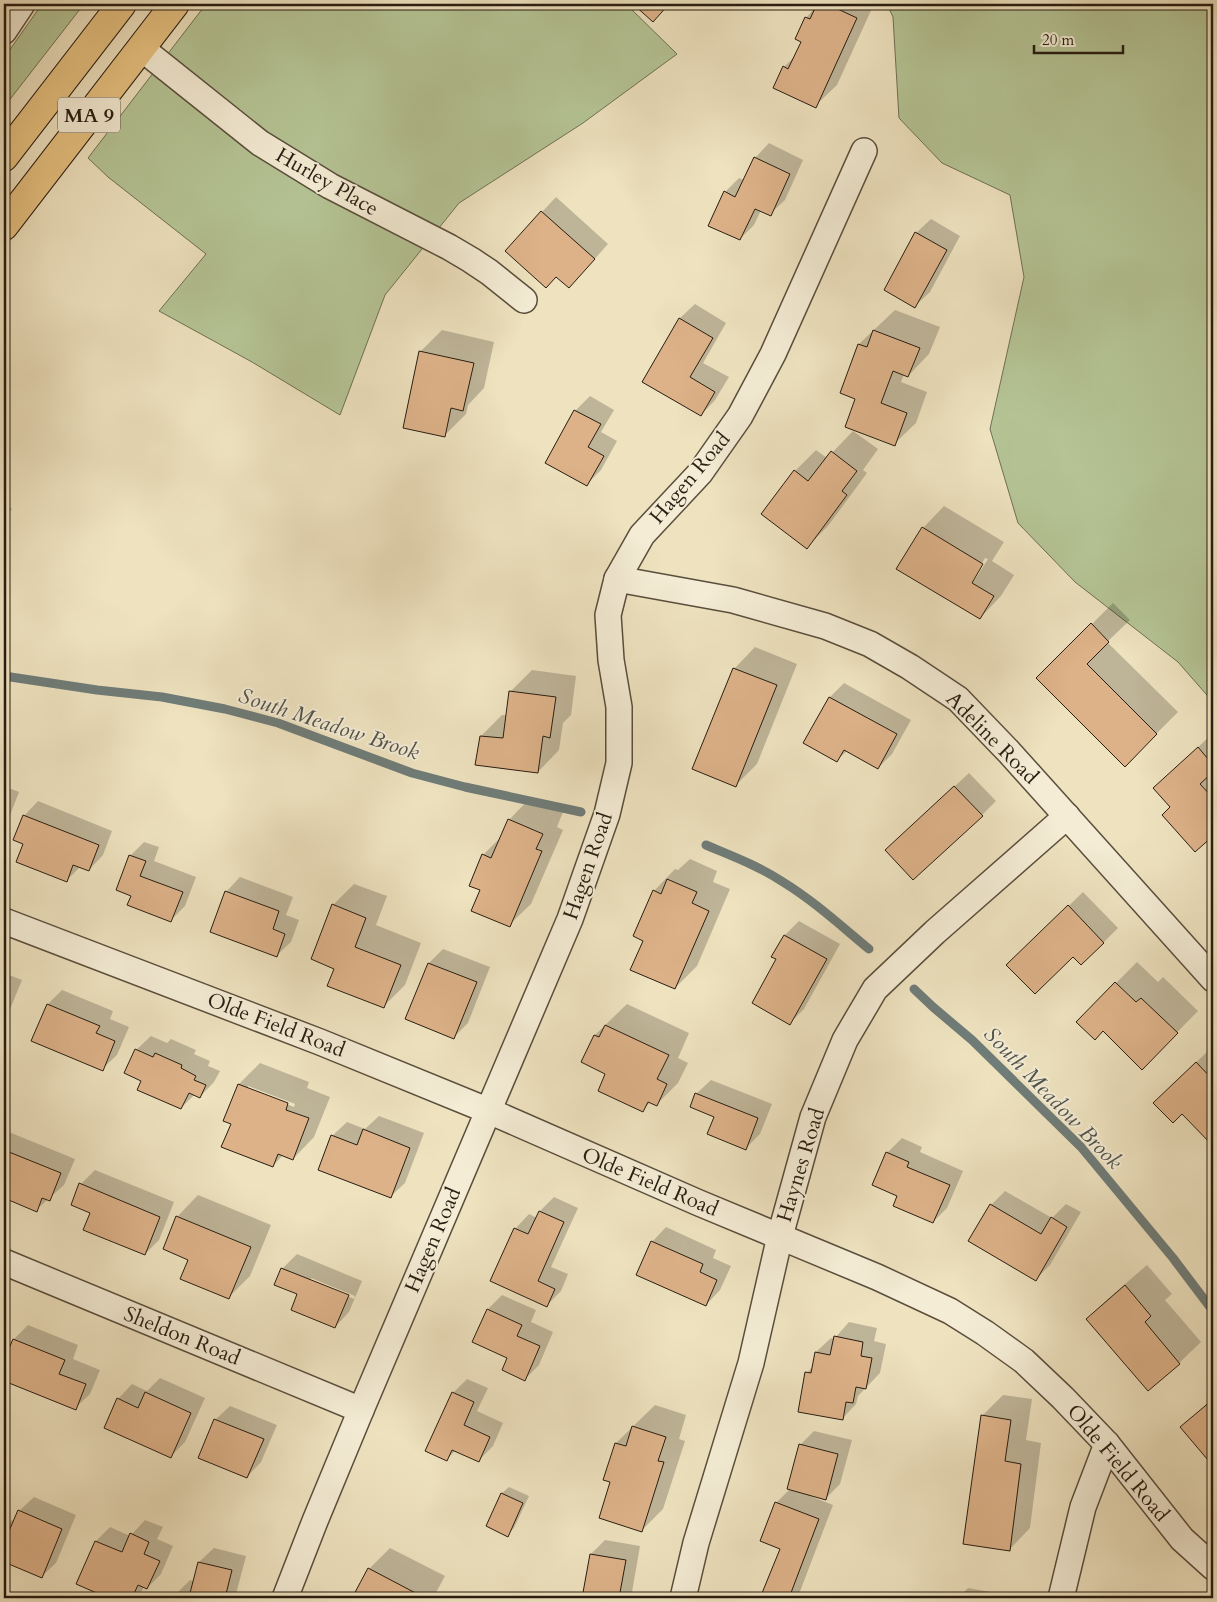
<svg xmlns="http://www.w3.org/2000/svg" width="1217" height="1602" font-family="Cardo,serif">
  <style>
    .green { fill: #b5c495; stroke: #6e7053 }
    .shadow { fill: #0003; fill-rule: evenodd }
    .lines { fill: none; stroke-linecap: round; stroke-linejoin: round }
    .stream { stroke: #6f7c78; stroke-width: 9 }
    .building { fill: #ddb289; stroke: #281d11 }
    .street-casing { stroke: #5a4e3c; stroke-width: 28 }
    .highway-casing { stroke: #281d11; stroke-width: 30 }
    .street { stroke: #f4ecd5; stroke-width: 25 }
    .highway { stroke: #e7c180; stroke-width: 28 }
    .labels { text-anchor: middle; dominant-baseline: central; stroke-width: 4; stroke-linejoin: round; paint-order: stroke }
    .shield { fill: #f4ecd5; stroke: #655b4c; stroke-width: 1 }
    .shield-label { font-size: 20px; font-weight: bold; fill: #281d11 }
    .street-label { font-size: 21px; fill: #281d11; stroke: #f4ecd5 }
    .water-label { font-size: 22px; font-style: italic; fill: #51544d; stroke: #f4ecd5 }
  </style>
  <rect width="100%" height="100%" fill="#eee2bf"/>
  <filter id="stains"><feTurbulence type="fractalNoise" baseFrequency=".004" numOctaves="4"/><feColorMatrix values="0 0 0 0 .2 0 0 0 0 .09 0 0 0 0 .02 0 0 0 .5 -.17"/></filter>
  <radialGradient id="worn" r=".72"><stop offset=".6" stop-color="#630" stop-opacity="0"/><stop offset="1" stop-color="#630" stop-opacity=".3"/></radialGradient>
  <!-- green -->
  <g class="green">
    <path d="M42 4H84L4 107V58Z"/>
    <path d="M206 4H626L677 54 583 123 459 203 385 295 340 415 252 362 159 311 206 254 108 177 88 158Z"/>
    <path d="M887 4H1213V702L1178 662 1075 582 1018 523 990 429 1024 277 1010 195 942 163 899 118 893 17Z"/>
  </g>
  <!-- shadow -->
  <g class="shadow">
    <path d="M818 4H874L837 85 815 106 784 67 796 55 802 41 806 18Z"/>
    <path d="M769 143 803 160 785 200 770 214 761 210 754 225 740 239 725 192 739 178 744 180 755 158Z"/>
    <path d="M556 197 608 244 583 272 542 212Z"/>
    <path d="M931 219 960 236 930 292 915 306 916 233Z"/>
    <path d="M695 304 726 323 703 363 729 377 715 400 701 415 643 381 680 318Z"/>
    <path d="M895 310 940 327 929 354 908 376 904 374 901 382 927 392 916 423 894 444 857 398 841 392 859 344Z"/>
    <path d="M442 330 494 342 484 388 468 405 466 414 444 436 420 352Z"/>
    <path d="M590 396 614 410 601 432 617 441 601 470 587 484 547 462 575 411Z"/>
    <path d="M853 431 878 449 863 470 867 473 828 526 807 547 795 471 816 450 827 458Z"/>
    <path d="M4 503 12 509 4 521Z"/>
    <path d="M944 506 1004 542 992 561 1014 575 1001 596 980 618 923 528ZM985 558 988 559 974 581H972Z"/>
    <path d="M1113 603 1130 620 1107 642 1178 712 1125 765 1038 678Z"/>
    <path d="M755 647 797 664 757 764 736 785 734 669Z"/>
    <path d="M532 670 576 676 571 715 563 723 559 750 538 772 481 736 502 715H507L510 692Z"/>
    <path d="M844 683 911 720 892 754 878 768 847 751 837 760 830 697Z"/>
    <path d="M1213 733V834L1195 851 1172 807 1155 788Z"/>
    <path d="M969 773 996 801 982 815 901 836Z"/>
    <path d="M4 786 19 792 9 818 4 823Z"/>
    <path d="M530 798 563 812 557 827 563 830 531 904 509 925 481 890 483 855 502 836 509 820Z"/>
    <path d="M38 801 112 831 103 855 89 870 81 866 66 881 24 844V816Z"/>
    <path d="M144 842 159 847 154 861 196 877 185 906 171 920 132 895 130 856Z"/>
    <path d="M690 859 717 871 713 882 730 889 697 966 675 988 645 940 654 891 675 869 678 870Z"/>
    <path d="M240 877 293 897 286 915 299 920 291 942 276 956 226 892Z"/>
    <path d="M354 884 387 896 376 925 421 943 405 985 384 1006 335 968 333 905Z"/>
    <path d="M1083 892 1118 928 1104 942 1081 964 1073 955 1008 965Z"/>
    <path d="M799 921 840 944 804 1009 790 1023 777 959 785 935Z"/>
    <path d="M443 949 490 967 468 1023 454 1037 429 963Z"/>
    <path d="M1137 962 1158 982 1163 977 1198 1011 1142 1068 1103 1030 1077 1022Z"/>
    <path d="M4 973 22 980 4 1024Z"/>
    <path d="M62 990 113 1011 110 1019 129 1027 117 1055 102 1069 33 1040 48 1004Z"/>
    <path d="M627 1004 689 1033 678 1058 688 1063 678 1083 656 1105 650 1102 643 1110 607 1074 582 1062 595 1035Z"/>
    <path d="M151 1036 167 1043 171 1039 196 1050 194 1054 210 1061 208 1066 220 1071 214 1082 200 1097 195 1094 181 1108 143 1080 136 1050Z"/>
    <path d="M1213 1046V1144L1182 1112 1176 1082Z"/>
    <path d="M260 1063 309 1082 307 1088 330 1097 314 1137 293 1159 283 1155 273 1166 232 1123 239 1084ZM248 1086 295 1104 294 1107 248 1089Z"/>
    <path d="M711 1080 772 1104 760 1134 745 1149 696 1094Z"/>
    <path d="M379 1116 424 1133 405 1183 390 1197 332 1136 347 1122 365 1129Z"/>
    <path d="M4 1130 75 1159 64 1185 36 1210 4 1197Z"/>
    <path d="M902 1138 922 1147 920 1152 963 1171 947 1208 933 1222 898 1195 874 1185 887 1153Z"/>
    <path d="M95 1170 174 1202 159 1240 145 1254 92 1212 81 1184Z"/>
    <path d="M1005 1191 1052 1218 1066 1204 1081 1212 1050 1265 1036 1279 991 1205Z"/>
    <path d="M198 1195 271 1225 250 1276 229 1297 190 1259 177 1217Z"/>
    <path d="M554 1197 578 1208 551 1267 568 1274 561 1291 547 1305 515 1229 529 1214 537 1218 540 1211Z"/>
    <path d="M666 1227 716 1250 713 1258 731 1266 720 1290 706 1305 652 1242Z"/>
    <path d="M297 1254 362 1281 349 1312 335 1327 299 1294 276 1284 282 1269ZM311 1278 355 1296 354 1299 311 1281Z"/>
    <path d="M1147 1265 1172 1294 1165 1300 1201 1342 1179 1363 1148 1390 1087 1319 1109 1298Z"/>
    <path d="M502 1295 536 1310 531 1322 553 1332 539 1365 525 1379 509 1357 473 1341 488 1309Z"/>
    <path d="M849 1322 877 1328 874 1341 886 1344 880 1373 858 1396 856 1404 842 1419 807 1373 814 1365 816 1352 831 1338 834 1339Z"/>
    <path d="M28 1325 78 1345 73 1359 100 1370 90 1394 75 1408 4 1379V1364L14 1339Z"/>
    <path d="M160 1378 205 1398 185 1442 171 1456 118 1399 132 1384 147 1391Z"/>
    <path d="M467 1379 488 1388 477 1411 503 1423 493 1446 479 1460 456 1450 446 1460 453 1393Z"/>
    <path d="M1003 1395 1032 1399 1026 1440 1041 1443 1030 1528 1009 1550 982 1416Z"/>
    <path d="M1213 1398V1464L1182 1427Z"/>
    <path d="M655 1405 686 1415 679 1439 685 1441 663 1509 642 1530 612 1481 605 1479 616 1443Z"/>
    <path d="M230 1406 277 1425 261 1462 247 1477 215 1420Z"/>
    <path d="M814 1431 852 1440 840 1484 826 1498 811 1494 810 1496 833 1505 799 1594 795 1598H762L781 1548 776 1503 790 1489 800 1445Z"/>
    <path d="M509 1487 529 1496 514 1528 507 1535 487 1526 502 1493Z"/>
    <path d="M34 1497 76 1515 56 1563 41 1577 4 1561V1528L12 1520 15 1522 19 1511Z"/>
    <path d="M145 1520 163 1527 157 1539 173 1546 161 1574 147 1588 144 1586 142 1591 135 1598H111L77 1583 96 1541 110 1527 130 1536Z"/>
    <path d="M605 1540 640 1546 631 1598H584L591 1554Z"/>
    <path d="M214 1548 246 1556 235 1598H175L176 1594 190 1580 194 1581 199 1562Z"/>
    <path d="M390 1548 445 1576 433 1598H354L369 1569Z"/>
    <path d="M968 1588 1013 1596V1598H958Z"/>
  </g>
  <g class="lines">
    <!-- stream -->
    <g class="stream">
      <path d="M4 676 97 690 162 697 225 709 278 723 412 773 465 787 581 812"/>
      <path d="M706 845C732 856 759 866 783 882 814 901 841 926 869 949"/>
      <path d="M914 989 933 1007 972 1040 1081 1147 1173 1258 1213 1311"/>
    </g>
  </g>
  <!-- building -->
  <g class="building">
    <path d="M633 4H669L653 22Z"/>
    <path d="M817 4H827L857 18 816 108 773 88 783 66 788 69 801 42 795 39 805 17 810 19Z"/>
    <path d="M754 157 790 174 771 216 755 209 740 240 708 226 724 191 735 197Z"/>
    <path d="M541 211 595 259 569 288 556 277 546 288 505 251Z"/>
    <path d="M915 232 947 250 915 308 884 290Z"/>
    <path d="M679 318 713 338 690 377 715 392 701 416 642 382Z"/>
    <path d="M873 330 920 348 908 377 893 371 881 403 907 413 895 446 845 427 855 399 840 393 858 344 867 347Z"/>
    <path d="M419 351 474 363 463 411 451 408 445 437 403 428Z"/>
    <path d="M574 410 601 424 588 447 604 456 587 486 545 463Z"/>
    <path d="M831 451 857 471 842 491 847 495 807 549 761 514 794 470 808 481Z"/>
    <path d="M922 527 983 564 972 583 994 596 980 619 896 569Z"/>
    <path d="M1091 623 1109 642 1087 664 1157 734 1125 767 1036 678Z"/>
    <path d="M733 668 777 685 736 787 692 769Z"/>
    <path d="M509 691 556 697 550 738 543 736 538 773 475 765 480 736 503 738Z"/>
    <path d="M829 697 897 734 878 769 844 750 837 762 803 743Z"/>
    <path d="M1198 747 1213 765V772L1200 784 1213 798V836L1195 852 1162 815 1170 807 1153 788Z"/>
    <path d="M954 786 983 816 913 880 885 850Z"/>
    <path d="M23 815 99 845 89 871 73 865 67 882 16 862 23 844 13 840Z"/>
    <path d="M508 819 543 834 536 849 542 851 510 927 471 911 480 890 469 886 482 854 491 858Z"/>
    <path d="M129 855 146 861 140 876 183 892 171 922 127 905 131 896 116 890Z"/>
    <path d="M667 879 697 892 692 903 709 911 675 989 630 970 643 941 633 936 653 890 661 894Z"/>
    <path d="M225 891 279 911 273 929 285 934 277 957 210 932Z"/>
    <path d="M332 904 366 918 355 947 401 965 384 1008 327 986 334 969 311 959Z"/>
    <path d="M1068 905 1104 943 1081 965 1073 957 1035 994 1006 965Z"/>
    <path d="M784 935 827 959 790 1025 752 1003 776 959 771 957Z"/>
    <path d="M428 963 477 982 454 1039 405 1019Z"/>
    <path d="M1115 982 1136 1002 1141 998 1178 1033 1142 1070 1103 1031 1095 1040 1076 1022Z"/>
    <path d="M4 992 9 994 4 1007Z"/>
    <path d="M47 1004 100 1026 96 1033 115 1041 103 1071 31 1041Z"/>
    <path d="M605 1025 669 1055 657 1079 667 1084 657 1106 648 1102 643 1112 598 1091 605 1074 581 1062 594 1035 599 1037Z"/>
    <path d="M135 1049 153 1057 155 1053 182 1065 181 1068 196 1076 194 1080 206 1085 200 1098 189 1093 181 1109 137 1090 141 1081 124 1073Z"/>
    <path d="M1196 1062 1213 1080V1146L1182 1114 1173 1123 1153 1103Z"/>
    <path d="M238 1084 288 1103 286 1110 309 1118 293 1160 278 1154 273 1167 221 1147 231 1124 223 1121Z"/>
    <path d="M695 1093 758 1118 746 1150 707 1134 714 1117 690 1107Z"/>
    <path d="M363 1129 410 1148 391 1198 318 1170 331 1135 357 1145Z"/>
    <path d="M4 1150 61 1173 50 1201 42 1198 37 1212 4 1198Z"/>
    <path d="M886 1152 909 1162 907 1167 950 1185 933 1223 893 1206 897 1196 872 1185Z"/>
    <path d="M79 1183 160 1217 145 1255 83 1230 90 1213 71 1205Z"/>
    <path d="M990 1204 1041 1234 1051 1217 1067 1227 1036 1281 968 1241Z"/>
    <path d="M539 1211 564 1222 538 1281 555 1289 547 1307 490 1281 514 1228 528 1234Z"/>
    <path d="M176 1216 251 1247 229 1299 180 1279 188 1260 163 1249Z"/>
    <path d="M651 1241 703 1264 700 1272 717 1280 706 1306 636 1275Z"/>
    <path d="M281 1268 349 1295 335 1328 291 1310 297 1294 274 1285Z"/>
    <path d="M1125 1285 1151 1316 1145 1322 1180 1364 1148 1391 1086 1319Z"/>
    <path d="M487 1309 522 1325 517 1336 540 1346 525 1381 502 1370 507 1358 472 1342Z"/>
    <path d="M834 1336 863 1342 861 1356 872 1358 866 1389 856 1387 853 1403 846 1402 843 1420 798 1412 805 1372 811 1373 815 1352 830 1355Z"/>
    <path d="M13 1339 65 1360 59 1374 86 1384 76 1410 4 1381V1360Z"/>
    <path d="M145 1392 191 1413 171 1458 104 1428 117 1398 138 1408Z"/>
    <path d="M452 1392 474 1402 464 1425 490 1437 479 1462 452 1450 447 1461 425 1451Z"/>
    <path d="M1211 1401 1213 1404V1466L1180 1427Z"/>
    <path d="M981 1415 1011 1420 1005 1461 1021 1464 1010 1551 963 1544Z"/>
    <path d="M214 1419 264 1439 247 1478 198 1458Z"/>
    <path d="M632 1426 666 1437 658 1461 664 1462 642 1532 599 1518 610 1482 603 1480 615 1443 626 1446Z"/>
    <path d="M799 1444 838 1454 826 1500 787 1489Z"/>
    <path d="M501 1493 523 1503 508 1537 486 1526Z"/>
    <path d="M775 1502 819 1519 789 1598H760L780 1549 760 1541Z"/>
    <path d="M18 1510 62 1529 42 1578 4 1562V1537L6 1538Z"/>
    <path d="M130 1533 149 1542 144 1554 160 1561 147 1589 138 1585 132 1598H108L76 1584 95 1541 122 1552Z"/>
    <path d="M590 1554 626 1560 619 1598H582Z"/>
    <path d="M198 1562 232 1570 225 1598H173L175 1593 189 1597Z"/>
    <path d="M368 1568 425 1598H352Z"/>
  </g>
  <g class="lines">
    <!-- street casing -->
    <g class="street-casing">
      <g id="street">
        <path d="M4 31 22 4"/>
        <path d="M141 48 260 143 330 186 449 247 471 260 489 272 524 300"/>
        <path d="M617 579 733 600 825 626 870 644 910 667 958 699 1009 752 1213 979"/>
        <path d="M4 921 320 1042 489 1111 699 1203 877 1277 950 1311 985 1333 1024 1361 1063 1398 1107 1444 1182 1539 1213 1567"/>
        <path d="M4 1262 361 1410"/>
        <path d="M285 1598 315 1521 361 1410 570 919 607 814 619 763V707L611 660 608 615 617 579 642 535 700 473 740 416 773 354 864 151"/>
        <path d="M683 1598 696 1543 751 1363 780 1236 813 1117 845 1040 875 989 935 932 1067 816"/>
        <path d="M1061 1598 1083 1507 1107 1444"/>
      </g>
    </g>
    <!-- highway casing -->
    <g class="highway-casing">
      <g id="highway">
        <path d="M4 157 122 4"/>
        <path d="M4 226 175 4"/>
      </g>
    </g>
    <!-- street -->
    <use href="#street" class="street"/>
    <!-- highway -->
    <use href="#highway" class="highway"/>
  </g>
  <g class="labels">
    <!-- shield labels -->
    <rect class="shield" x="58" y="97.5" width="62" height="35" rx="4"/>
    <g class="shield-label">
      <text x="89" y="115">MA 9</text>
    </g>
    <!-- street labels -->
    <g class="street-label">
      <text transform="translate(327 182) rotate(30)">Hurley Place</text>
      <text transform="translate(690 478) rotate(-50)">Hagen Road</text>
      <text transform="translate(992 738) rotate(45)">Adeline Road</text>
      <text transform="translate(588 866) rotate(-71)">Hagen Road</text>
      <text transform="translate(276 1025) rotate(21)">Olde Field Road</text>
      <text transform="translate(801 1165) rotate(-73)">Haynes Road</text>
      <text transform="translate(650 1182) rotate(23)">Olde Field Road</text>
      <text transform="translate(433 1240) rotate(-67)">Hagen Road</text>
      <text transform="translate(182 1336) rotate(22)">Sheldon Road</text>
      <text transform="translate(1118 1463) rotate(50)">Olde Field Road</text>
    </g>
    <!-- water labels -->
    <g class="water-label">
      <text transform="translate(329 724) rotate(18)">South Meadow Brook</text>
      <text transform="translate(1053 1098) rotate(46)">South Meadow Brook</text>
    </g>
  </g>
  <!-- margin -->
  <rect width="1217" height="1602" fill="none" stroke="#eee2bf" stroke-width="20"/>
  <rect x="5" y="5" width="1207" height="1592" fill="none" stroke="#281d11" stroke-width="2.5"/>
  <rect x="10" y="10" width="1197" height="1582" fill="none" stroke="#281d11"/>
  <!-- scale -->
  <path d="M1034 45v8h89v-8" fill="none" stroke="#281d11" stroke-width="2.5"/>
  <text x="1042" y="45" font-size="15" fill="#281d11" stroke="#f4ecd5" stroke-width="4" paint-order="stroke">20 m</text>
  <rect width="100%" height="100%" filter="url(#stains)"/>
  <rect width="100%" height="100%" fill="url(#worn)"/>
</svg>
